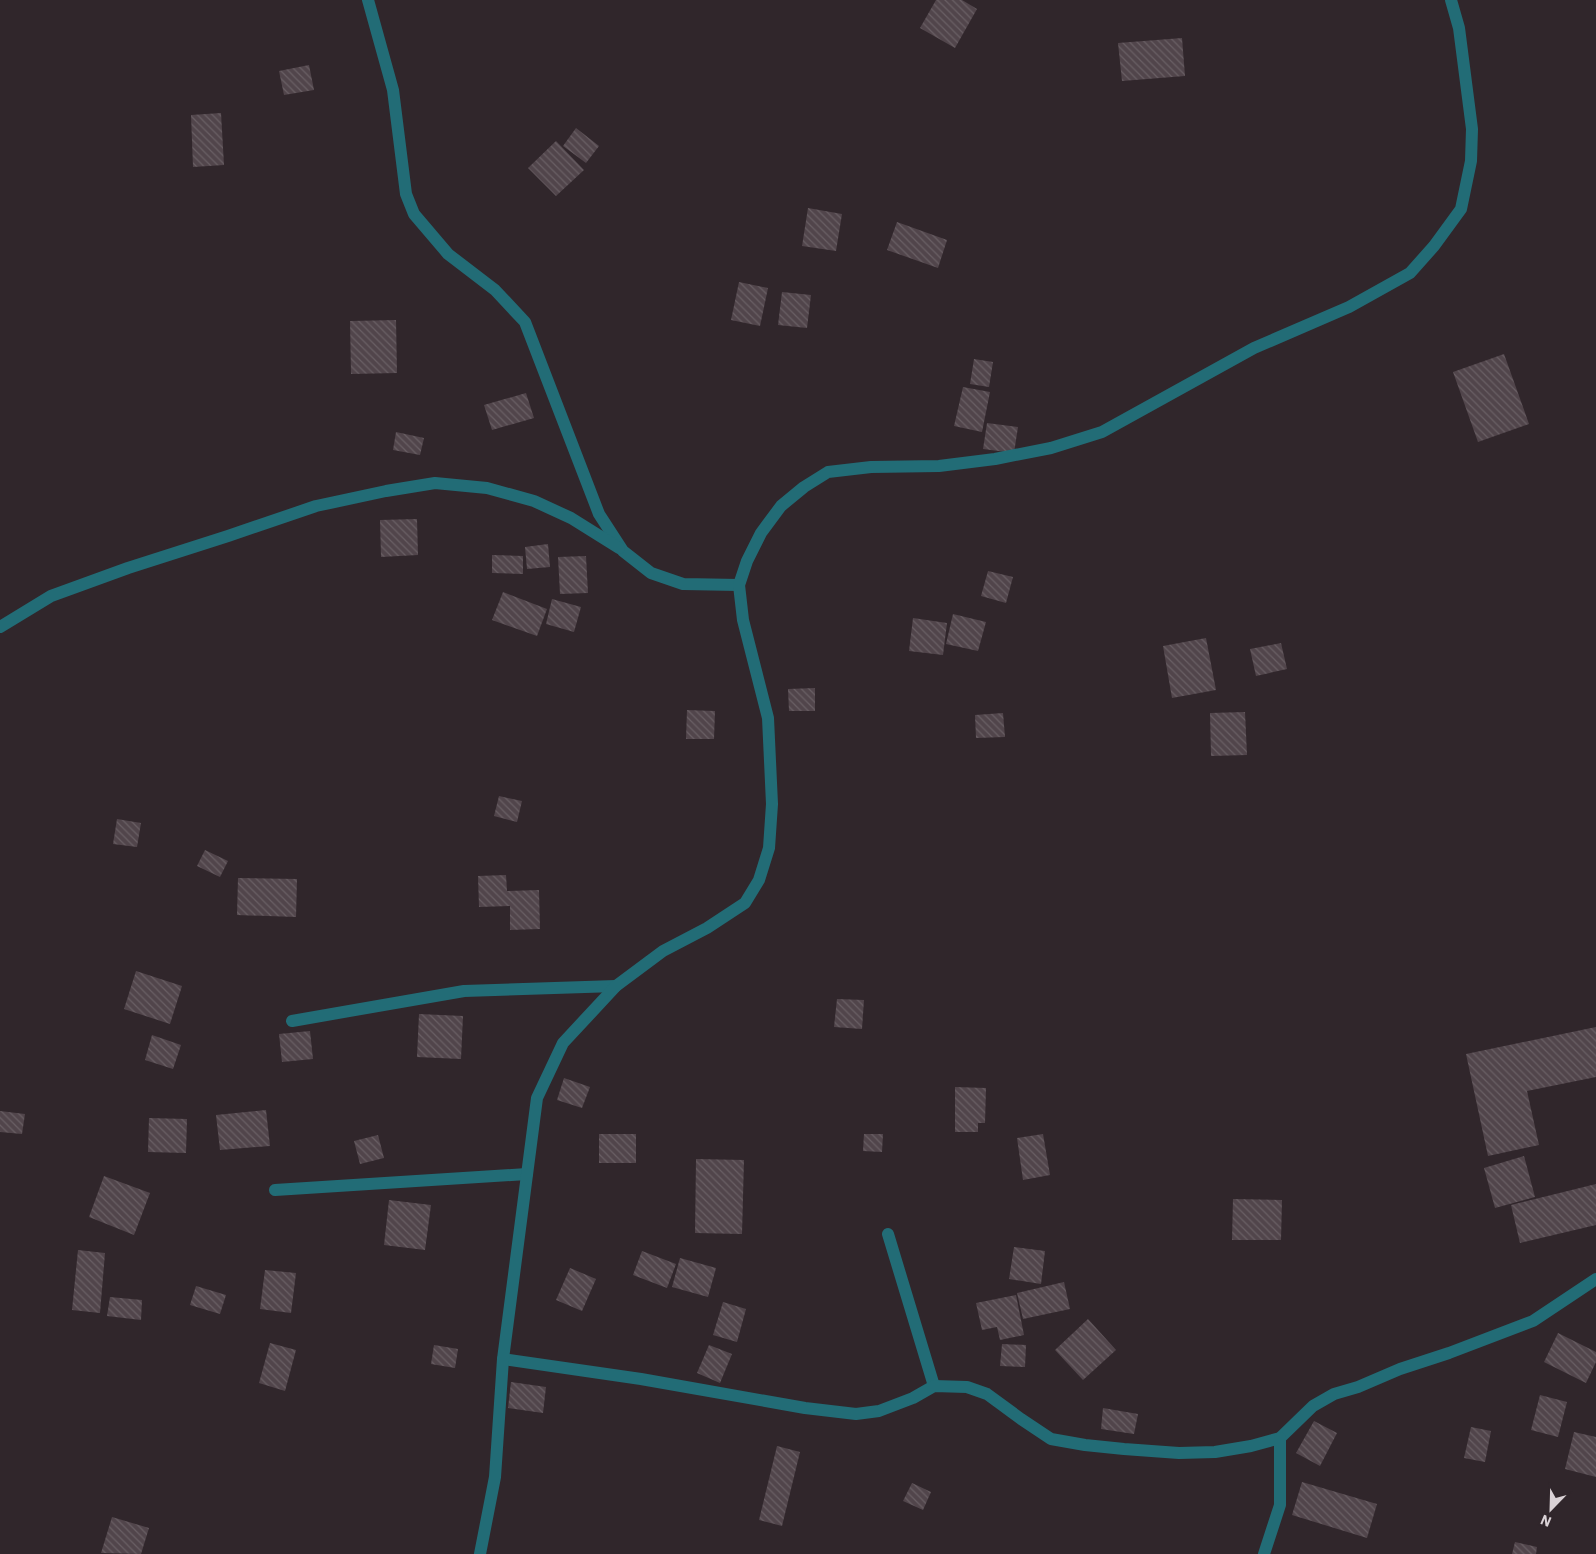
<svg xmlns="http://www.w3.org/2000/svg" width="1596" height="1554" font-family="'IBM Plex Sans',sans-serif">
  <style>
    .building { fill: url(#building-back-hatch) }
    .lines { fill: none; stroke-linecap: round; stroke-linejoin: round }
    .minor { stroke: #226c76; stroke-width: 12 }
  </style>
  <defs>
    <pattern id="building-back-hatch" width="6" height="6" patternUnits="userSpaceOnUse" patternTransform="scale(1.25)"><rect width="6" height="6" fill="#51454b"/><path d="M-1 5l2 2M0 0l6 6M5-1l2 2" fill="none" stroke="#695f64"/></pattern>
  </defs>
  <rect width="100%" height="100%" fill="#30262b"/>
  <!-- building -->
  <g class="building">
    <path d="M936 0H962L977 9 955 48 920 28Z"/>
    <path d="M1182 38 1185 76 1122 81 1118 43Z"/>
    <path d="M309 65 314 90 284 95 279 71Z"/>
    <path d="M221 113 224 165 193 167 191 115Z"/>
    <path d="M576 128 599 146 586 163 563 146Z"/>
    <path d="M556 141 584 170 556 196 528 168Z"/>
    <path d="M808 208 842 214 836 251 802 246Z"/>
    <path d="M897 222 947 240 938 268 887 250Z"/>
    <path d="M739 282 768 288 760 326 731 320Z"/>
    <path d="M782 292 811 295 807 328 778 325Z"/>
    <path d="M396 320 397 373 351 374 350 321Z"/>
    <path d="M1504 354 1529 424 1478 442 1453 372Z"/>
    <path d="M974 359 993 362 989 387 970 384Z"/>
    <path d="M963 387 990 392 982 432 954 426Z"/>
    <path d="M526 393 534 418 492 430 484 405Z"/>
    <path d="M987 423 1018 427 1014 453 983 449Z"/>
    <path d="M396 432 424 438 420 455 393 450Z"/>
    <path d="M417 519 418 555 381 557 380 520Z"/>
    <path d="M548 544 550 567 527 569 525 547Z"/>
    <path d="M492 555 523 556V574L492 573Z"/>
    <path d="M586 556 588 593 560 594 558 557Z"/>
    <path d="M988 571 1013 577 1006 603 981 596Z"/>
    <path d="M503 592 547 609 537 636 492 620Z"/>
    <path d="M552 599 581 607 574 632 546 624Z"/>
    <path d="M953 614 986 622 978 651 946 644Z"/>
    <path d="M913 618 947 623 943 655 909 651Z"/>
    <path d="M1206 638 1216 690 1172 698 1163 646Z"/>
    <path d="M1281 643 1287 669 1256 676 1250 649Z"/>
    <path d="M815 688V711H789L788 689Z"/>
    <path d="M687 710 715 711 714 739H686Z"/>
    <path d="M1245 712 1247 755 1211 756 1210 713Z"/>
    <path d="M1003 713 1005 737 976 738 975 715Z"/>
    <path d="M499 796 522 801 517 822 494 816Z"/>
    <path d="M117 819 141 823 137 847 113 844Z"/>
    <path d="M205 850 228 861 220 877 197 866Z"/>
    <path d="M506 875 507 891 539 890 540 929 510 930V906L479 907 478 876Z"/>
    <path d="M238 878 297 879 296 917 237 915Z"/>
    <path d="M136 971 182 986 170 1024 124 1009Z"/>
    <path d="M837 999 864 1000 862 1029 834 1027Z"/>
    <path d="M419 1014 463 1016 461 1059 417 1057Z"/>
    <path d="M1596 1027V1077L1527 1091 1539 1145 1488 1156 1466 1054Z"/>
    <path d="M310 1031 313 1059 282 1062 279 1034Z"/>
    <path d="M152 1035 181 1045 173 1069 145 1060Z"/>
    <path d="M564 1078 590 1087 582 1108 557 1100Z"/>
    <path d="M955 1087 986 1088 985 1123H978V1132H955Z"/>
    <path d="M266 1110 270 1146 220 1150 216 1115Z"/>
    <path d="M0 1111 25 1114 22 1134 0 1132Z"/>
    <path d="M149 1118 187 1119 186 1153 148 1152Z"/>
    <rect x="599" y="1134" width="37" height="29"/>
    <path d="M864 1134H883L882 1152 863 1151Z"/>
    <path d="M1043 1134 1050 1175 1023 1180 1017 1138Z"/>
    <path d="M378 1135 384 1158 360 1164 354 1141Z"/>
    <path d="M1524 1156 1535 1197 1495 1208 1484 1168Z"/>
    <path d="M696 1159 744 1160 742 1234 695 1233Z"/>
    <path d="M104 1176 150 1193 134 1235 89 1217Z"/>
    <path d="M1596 1184V1225L1520 1243 1511 1205Z"/>
    <path d="M1233 1199 1282 1200 1281 1240H1232Z"/>
    <path d="M389 1200 431 1205 425 1250 384 1245Z"/>
    <path d="M1014 1247 1045 1251 1041 1284 1009 1279Z"/>
    <path d="M78 1250 105 1253 100 1313 72 1310Z"/>
    <path d="M642 1251 676 1264 667 1288 633 1275Z"/>
    <path d="M680 1258 716 1268 708 1297 672 1287Z"/>
    <path d="M570 1268 596 1279 582 1311 556 1300Z"/>
    <path d="M265 1270 296 1273 291 1313 260 1309Z"/>
    <path d="M1064 1282 1070 1309 1023 1319 1017 1293Z"/>
    <path d="M196 1286 226 1295 220 1314 190 1305Z"/>
    <path d="M1016 1295 1024 1335 1000 1340 997 1327 982 1330 976 1303Z"/>
    <path d="M110 1297 142 1300 141 1320 107 1316Z"/>
    <path d="M723 1302 746 1309 737 1342 713 1335Z"/>
    <path d="M1088 1319 1116 1350 1083 1380 1055 1350Z"/>
    <path d="M1558 1333 1596 1352V1362L1586 1383 1544 1362Z"/>
    <path d="M270 1343 296 1350 285 1391 259 1383Z"/>
    <path d="M1002 1344 1026 1345 1025 1367 1000 1366Z"/>
    <path d="M434 1345 458 1349 455 1368 431 1364Z"/>
    <path d="M709 1345 732 1354 720 1383 697 1373Z"/>
    <path d="M511 1382 546 1387 543 1413 508 1408Z"/>
    <path d="M1540 1395 1567 1402 1558 1437 1531 1430Z"/>
    <path d="M1103 1408 1138 1414 1134 1434 1101 1429Z"/>
    <path d="M1314 1421 1337 1433 1320 1466 1296 1453Z"/>
    <path d="M1471 1427 1491 1431 1485 1462 1464 1458Z"/>
    <path d="M1574 1432 1596 1437V1477L1565 1469Z"/>
    <path d="M777 1446 800 1452 782 1526 759 1520Z"/>
    <path d="M1302 1482 1377 1504 1367 1538 1292 1515Z"/>
    <path d="M912 1483 931 1492 923 1510 903 1501Z"/>
    <path d="M112 1517 149 1528 141 1554 101 1553Z"/>
    <path d="M1515 1542 1537 1547 1536 1554H1512Z"/>
  </g>
  <g class="lines">
    <!-- minor -->
    <g class="minor">
      <path d="M368 0 393 90 406 194 414 214 448 254 495 290 525 322 599 514 623 551 651 573 683 584 739 585"/>
      <path d="M0 627 51 596 128 568 228 536 316 506 386 491 435 483 487 488 534 501 571 518 619 548"/>
      <path d="M292 1021 464 991 616 986"/>
      <path d="M275 1190 527 1174"/>
      <path d="M888 1234 934 1386"/>
      <path d="M503 1359 641 1379 805 1408 856 1414 879 1411 913 1398 934 1386 967 1387 987 1394 1021 1419 1051 1439 1085 1445 1124 1449 1179 1453 1215 1452 1251 1446 1280 1438 1313 1406 1334 1394 1358 1387 1400 1369 1449 1353 1533 1321 1596 1279"/>
      <path d="M480 1554 495 1477 503 1359 537 1098 563 1043 616 986 663 951 707 928 745 903 759 880 769 848 772 804 768 718 743 620 739 585 747 561 761 533 781 506 804 487 828 472 871 467 939 466 995 459 1051 448 1102 432 1254 348 1349 307 1410 273 1434 246 1461 209 1471 161 1472 129 1459 28 1451 0"/>
      <path d="M1264 1554 1280 1505V1438"/>
    </g>
  </g>
  <!-- north arrow -->
  <g transform="translate(1551 1509) rotate(203)" stroke="#30262b" stroke-width="4" paint-order="stroke">
  <path d="M0-4L9 19L0 12L-9 19Z" fill="#dad2d6"/>
  <text y="-8" font-size="14" font-weight="bold" text-anchor="middle" fill="#dad2d6">N</text>
  </g>
</svg>
